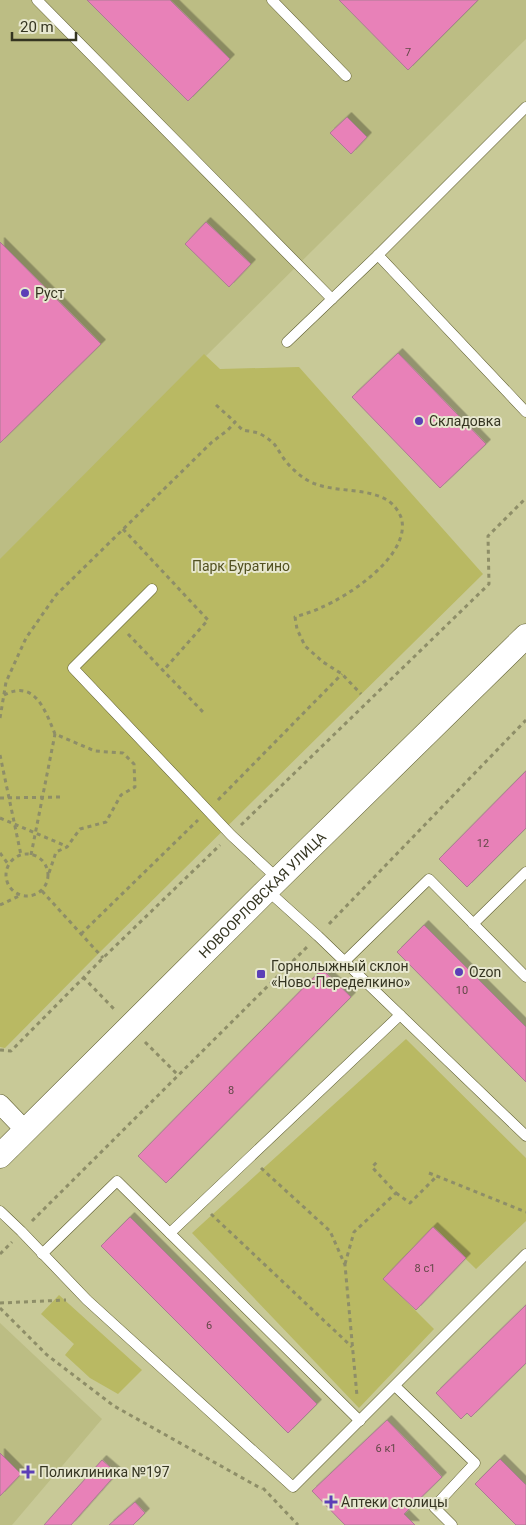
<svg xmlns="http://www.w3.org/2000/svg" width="526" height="1525" font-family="Roboto,sans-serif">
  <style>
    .built { fill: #bcbd84 }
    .green { fill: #b9b963 }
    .building { fill: #e881b8; stroke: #ab7c93; filter: url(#shadow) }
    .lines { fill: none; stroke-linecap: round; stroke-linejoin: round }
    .service-casing { stroke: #5c5b2e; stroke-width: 11 }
    .minor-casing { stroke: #5c5b2e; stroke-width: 20 }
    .tertiary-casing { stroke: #5c5b2e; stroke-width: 25 }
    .path { stroke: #8e8e68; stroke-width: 3; stroke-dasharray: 4 4; stroke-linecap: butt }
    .service { stroke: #fff; stroke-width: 10 }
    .minor { stroke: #fff; stroke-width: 19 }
    .tertiary { stroke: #fff; stroke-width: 24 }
    .poi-dot { fill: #5b3fb7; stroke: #e7e7cf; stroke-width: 2 }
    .labels { text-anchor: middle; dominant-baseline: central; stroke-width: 4; stroke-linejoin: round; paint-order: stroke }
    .number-label { font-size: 11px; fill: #624847 }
    .poi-label { font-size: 14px; fill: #353521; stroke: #e7e7cf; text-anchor: start }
    .park-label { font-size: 14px; fill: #525121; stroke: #e7e7cf }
    .street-label { font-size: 14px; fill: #353521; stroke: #e7e7cf }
  </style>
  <defs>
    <filter id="shadow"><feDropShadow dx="4.5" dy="-4.5" stdDeviation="0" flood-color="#0004"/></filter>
  </defs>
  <rect width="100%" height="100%" fill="#c8c997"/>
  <!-- built -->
  <g class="built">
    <path d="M0 0H526V39L0 560Z"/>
    <path d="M0 1323 102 1419 12 1525H0Z"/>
  </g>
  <!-- green -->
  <g class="green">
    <path d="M204 354 220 369 299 367 483 574 99 953 5 1048 0 1047V559Z"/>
    <path d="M406 1039 526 1158V1221L476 1269 433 1227 384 1279 434 1329 359 1408 192 1233Z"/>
    <path d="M59 1295 142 1370 118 1394 90 1378 65 1355 74 1344 41 1314Z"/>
  </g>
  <!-- building -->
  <g class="building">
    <path d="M87 0H170L230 59 188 101Z"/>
    <path d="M339 0H478L408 70Z"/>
    <path d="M347 117 367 137 351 154 330 133Z"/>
    <path d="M206 222 251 264 229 287 185 244Z"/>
    <path d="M0 242 101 344 0 443Z"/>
    <path d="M398 353 486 444 440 488 352 397Z"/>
    <path d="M526 771V828L467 887 439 859Z"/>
    <path d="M424 925 526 1027V1082L397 952Z"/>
    <path d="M322 969 351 997 166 1183 138 1156Z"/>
    <path d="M130 1217 317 1404 288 1433 101 1246Z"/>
    <path d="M433 1227 466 1258 416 1310 383 1279Z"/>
    <path d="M526 1305V1363L471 1417 467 1413 461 1419 436 1393Z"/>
    <path d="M387 1420 442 1477 404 1514 415 1525H345L312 1491Z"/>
    <path d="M0 1453 21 1474 0 1496Z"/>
    <path d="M500 1459 526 1485V1525H516L475 1484Z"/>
    <path d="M102 1460 117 1473 71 1525H44Z"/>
    <path d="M135 1502 145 1513 133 1525H109Z"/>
  </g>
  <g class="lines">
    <!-- service casing -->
    <g class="service-casing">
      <g id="service">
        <path d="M37 0 332 299"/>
        <path d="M272 0 346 76"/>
        <path d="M378 255 526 412"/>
        <path d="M287 342 378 255 526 107"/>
        <path d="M152 589 73 668 231 835 278 879"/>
        <path d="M267 890 318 936 526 1136"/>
        <path d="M473 924 526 872"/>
        <path d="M344 962 429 879 526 977"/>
        <path d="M0 1211 21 1231 87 1300 293 1487 526 1254"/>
        <path d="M170 1233 400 1015"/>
        <path d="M42 1254 117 1181 360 1421"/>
        <path d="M395 1386 475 1463 434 1507 452 1525"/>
      </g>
    </g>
    <!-- minor casing -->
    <g class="minor-casing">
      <path id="minor" d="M0 1104 25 1130"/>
    </g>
    <!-- tertiary casing -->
    <g class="tertiary-casing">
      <g id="tertiary">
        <path id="s1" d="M0 1156 267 890 526 636"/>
      </g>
    </g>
    <!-- path -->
    <g class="path">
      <path d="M216 405 235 422"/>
      <path d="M123 529 208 620 163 671"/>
      <path d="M128 634 203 712"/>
      <path d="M4 695C35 679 45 710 55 734L95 751 123 753 134 764 135 787 121 795 106 822 80 829 67 847 56 852 48 876"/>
      <path d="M0 718 6 682 26 638 56 595 212 442 228 430 235 422C237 424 240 428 243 430 246 431 251 431 254 432 260 433 266 437 271 441 276 445 278 450 282 456 288 465 297 474 307 480 331 494 363 486 387 500 394 504 401 514 402 521 408 557 349 596 320 608 312 612 304 614 295 617L297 629 305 646 323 662 342 674 361 694"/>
      <path d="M0 755 21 855"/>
      <path d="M0 798 61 797"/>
      <path d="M218 800 342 674"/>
      <path d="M0 818 66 846"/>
      <path d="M241 825 489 584 488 536 526 498"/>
      <path d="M0 853 8 864"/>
      <circle cx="27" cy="875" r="21"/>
      <path d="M31 855 55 734"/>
      <path d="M42 891 103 958"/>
      <path d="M0 905 19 896"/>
      <path d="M329 924 526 720"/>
      <path d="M81 934 198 820"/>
      <path d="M83 977 115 1010"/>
      <path d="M145 1042 178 1075"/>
      <path d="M0 1050 11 1051 103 958 220 845"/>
      <path d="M261 1168 330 1231 345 1265 357 1396"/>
      <path d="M429 1173 526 1212"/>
      <path d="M396 1193 410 1203 437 1176"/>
      <path d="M211 1214 352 1347"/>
      <path d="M32 1221 307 947"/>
      <path d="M0 1254 12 1242"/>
      <path d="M345 1264 354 1232 396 1193 372 1167 378 1161"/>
      <path d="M0 1303 66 1300"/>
      <path d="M0 1308 47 1355 114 1406 262 1489"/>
      <path d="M263 1488 298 1525"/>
    </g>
    <!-- service -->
    <use href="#service" class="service"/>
    <!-- minor -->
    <use href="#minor" class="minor"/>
    <!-- tertiary -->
    <use href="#tertiary" class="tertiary"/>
  </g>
  <!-- markers -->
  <g class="poi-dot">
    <circle cx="25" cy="293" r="5"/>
    <circle cx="419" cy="421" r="5"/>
    <circle cx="459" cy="972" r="5"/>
    <rect x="256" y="969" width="10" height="10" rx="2.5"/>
    <path d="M25.5 1464.5h5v5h5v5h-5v5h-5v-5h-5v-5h5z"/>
    <path d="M328.5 1494.5h5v5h5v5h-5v5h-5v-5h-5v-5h5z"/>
  </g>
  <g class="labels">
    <!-- number labels -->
    <g class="number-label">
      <text x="408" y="52">7</text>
      <text x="483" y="843">12</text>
      <text x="462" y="990">10</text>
      <text x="231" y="1090">8</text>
      <text x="425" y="1268">8 с1</text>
      <text x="209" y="1325">6</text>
      <text x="386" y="1448">6 к1</text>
    </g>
    <!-- poi labels -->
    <g class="poi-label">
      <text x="35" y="293">Руст</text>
      <text x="429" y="421">Складовка</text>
      <text x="271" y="966">Горнолыжный склон<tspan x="271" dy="16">«Ново-Переделкино»</tspan></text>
      <text x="469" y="972">Ozon</text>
      <text x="39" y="1472">Поликлиника №197</text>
      <text x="341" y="1502">Аптеки столицы</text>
    </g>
    <!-- park labels -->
    <g class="park-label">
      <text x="241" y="566">Парк Буратино</text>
    </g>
    <!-- street labels -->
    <g class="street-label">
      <text stroke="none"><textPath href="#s1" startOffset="370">НОВООРЛОВСКАЯ УЛИЦА</textPath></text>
    </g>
  </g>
  <!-- scale -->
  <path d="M12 32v8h64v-8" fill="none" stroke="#353521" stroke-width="2.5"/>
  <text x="20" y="32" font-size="15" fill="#353521" stroke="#e7e7cf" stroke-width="4" paint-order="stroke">20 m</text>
</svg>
